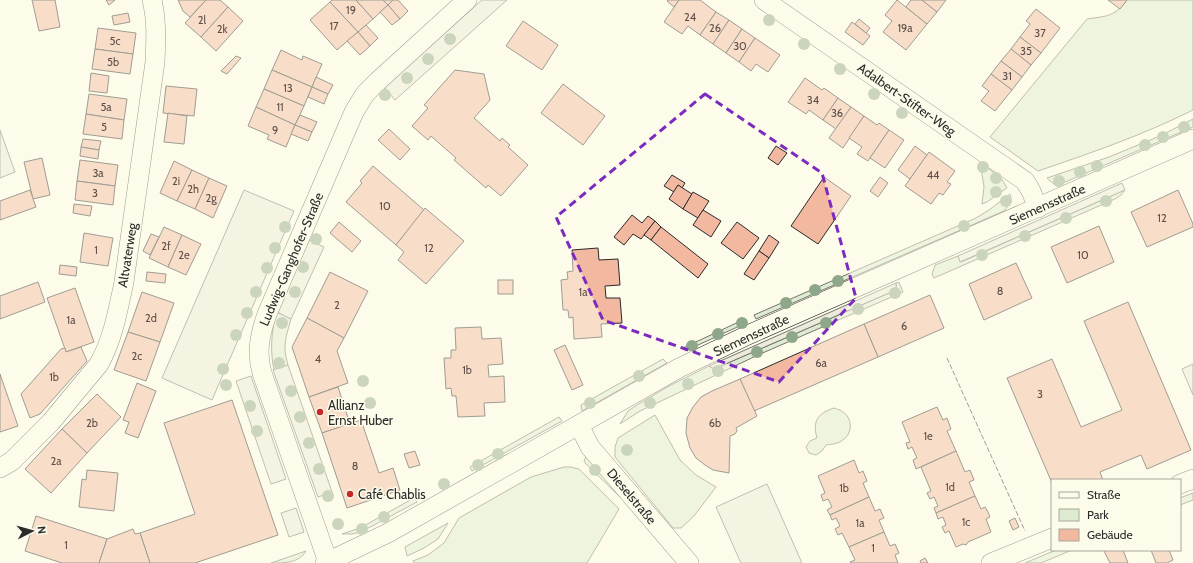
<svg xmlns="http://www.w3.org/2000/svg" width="1193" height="563" font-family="Cabin,sans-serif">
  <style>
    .green { fill: #deebd1; stroke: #74746e }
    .parking { fill: #eceadb; stroke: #74746e }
    .building { fill: #f2b8a0; stroke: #2b2b2b }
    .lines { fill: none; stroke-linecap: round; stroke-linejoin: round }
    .street-casing { stroke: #2b2b2b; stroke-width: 20 }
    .street { stroke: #fdfbea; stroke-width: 19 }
    .fence { stroke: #2b2b2b; stroke-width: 1; stroke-dasharray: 5 2; stroke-linecap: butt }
    .tree { fill: #8ea78a }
    .marked { fill: none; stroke: #7b2cbf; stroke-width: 3; stroke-dasharray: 8 5; stroke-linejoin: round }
    .poi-dot { fill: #c62828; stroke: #fdfbea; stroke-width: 1.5 }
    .labels { text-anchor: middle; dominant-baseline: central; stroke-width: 3; stroke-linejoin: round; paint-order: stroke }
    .number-label { font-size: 11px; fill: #5d4e48 }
    .street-label { font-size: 13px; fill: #2b2b2b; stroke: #fdfbea }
    .poi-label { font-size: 13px; fill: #2b2b2b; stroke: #fdfbea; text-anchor: start }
  </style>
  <rect width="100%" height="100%" fill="#fdfbea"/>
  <!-- green -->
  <g class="green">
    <path d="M1127 0H1193V110C1143 135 1091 153 1038 171L990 137 1087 19C1107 16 1114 17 1127 0Z"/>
    <path d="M1193 119V127L1056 186 1047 178 1109 157 1160 136Z"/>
    <path d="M980 162 1001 178 1007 188 987 202 982 204 984 187Z"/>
    <path d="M1125 190 1121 195 1115 199 934 278 932 274 935 265 958 256 961 262Z"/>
    <path d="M1010 194C1013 201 1009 205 1004 211L756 319 754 315 976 218 989 210Z"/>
    <path d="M899 282 903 292 758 355 640 411 620 424 628 411 637 405 669 386 709 366 714 369 896 290V283Z"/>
    <path d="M277 312 291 319C286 337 282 346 288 365L274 370C270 351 271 330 277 312Z"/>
    <path d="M745 319 746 323 685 351 683 348Z"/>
    <path d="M663 359 667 363 582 411 581 405Z"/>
    <path d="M834 408C837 409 841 410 843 412 852 418 853 432 844 439 839 444 832 444 826 445L822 451 816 455 809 453 806 447 810 441 817 438C812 421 818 413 834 408Z"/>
    <path d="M655 415 680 460 696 475 716 487 694 516 681 528H673L615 457V447L618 438Z"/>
    <path d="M559 417 562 421 472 471 470 467Z"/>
    <path d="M586 457 592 461 620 496V497L585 463 584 461Z"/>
    <path d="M564 467H570L579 469 619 509 587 563H414L413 561 428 555 444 543 459 518 531 477Z"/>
    <path d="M1193 493V500L1180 505V498Z"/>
    <path d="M414 498 417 502 361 532 352 534H342L360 528Z"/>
    <path d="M448 523 438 539 424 548 407 556 405 547Z"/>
    <path d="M1056 550H1072L1041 563H1025Z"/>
    <path d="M306 551C299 563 285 563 271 563Z"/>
  </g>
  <!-- parking -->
  <g class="parking">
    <path d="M482 0H507L395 100 384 87Z"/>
    <path d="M0 130 15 172 0 178Z"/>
    <path d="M1122 183 1125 190 960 262 958 256Z"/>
    <path d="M244 190 294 211 212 400 162 378Z"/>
    <path d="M309 240 324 247 291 319 277 312Z"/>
    <path d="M896 283V290L714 369 709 366Z"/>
    <path d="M1193 364V395L1182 369Z"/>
    <path d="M288 365 332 492 318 497 273 370Z"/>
    <path d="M251 376 286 479 271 484 236 381Z"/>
    <path d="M767 484 802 563H741L740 561 716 507Z"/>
    <path d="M296 508 304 532 289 537 281 513Z"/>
  </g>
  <!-- building -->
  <g class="building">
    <path d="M32 0H55L60 27 39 31Z"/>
    <path d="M106 0H115L109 5Z"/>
    <path d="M178 0H206L190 17 183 11Z"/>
    <path d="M206 0H220L228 7 201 37 185 23Z"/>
    <path d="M332 0H356L373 19 358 32 330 2Z"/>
    <path d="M356 0H383L388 5 373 19Z"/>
    <path d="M383 0H393L388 5Z"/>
    <path d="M393 0H398L408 11 400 19 388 5Z"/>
    <path d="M668 0H679L674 7 667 1Z"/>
    <path d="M679 0H700L716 12 700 35 688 26 682 34 664 22Z"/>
    <path d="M897 0 927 24 906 50 883 32 892 21 885 15Z"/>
    <path d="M911 0H922L937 12 927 24 906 7Z"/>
    <path d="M922 0H946L937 12Z"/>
    <path d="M1108 0H1127L1120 9Z"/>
    <path d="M330 2 358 32 337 50 310 20Z"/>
    <path d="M388 5 400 19 392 25 380 12Z"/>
    <path d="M228 7 243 21 216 51 201 37Z"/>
    <path d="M1036 9 1060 28 1041 53 1020 37 1030 24 1026 21Z"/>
    <path d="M716 12 729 20 713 44 700 35Z"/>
    <path d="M128 13 130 22 114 25 112 16Z"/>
    <path d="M859 19 870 28 866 33 855 24Z"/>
    <path d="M729 20 742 29 726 53 713 44Z"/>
    <path d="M523 21 558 45 542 70 506 46Z"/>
    <path d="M852 22 870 36 863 45 845 32Z"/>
    <path d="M366 25 378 38 370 46 358 32Z"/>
    <path d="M98 28 136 33 133 54 95 49Z"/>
    <path d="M742 29 755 38 739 62 726 53Z"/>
    <path d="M358 32 370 46 360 55 347 41Z"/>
    <path d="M1020 37 1041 53 1031 65 1011 49Z"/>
    <path d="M755 38 780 55 768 72 756 64 751 71 739 62Z"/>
    <path d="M95 49 133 54 130 74 92 69Z"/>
    <path d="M1011 49 1031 65 1022 77 1001 61Z"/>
    <path d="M281 50 302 60 303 56 322 64 312 87 272 70Z"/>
    <path d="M236 56 241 58 227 74 221 71Z"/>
    <path d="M1001 61 1022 77 1012 90 991 74Z"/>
    <path d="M272 70 312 87 304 106 264 89Z"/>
    <path d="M455 70 484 74 490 100 474 118 500 141 502 138 510 145 508 147 528 165 501 196 488 185 486 188 454 160 456 158 431 136 428 140 412 126 428 108 424 105Z"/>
    <path d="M91 73 109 76 107 93 89 91Z"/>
    <path d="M991 74 1012 90 995 111 981 101 989 91 982 86Z"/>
    <path d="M316 77 333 85 328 94 312 87Z"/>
    <path d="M805 78 822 90 824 88 838 98 823 120 809 110 806 114 788 102Z"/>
    <path d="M563 84 605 116 583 145 541 113Z"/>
    <path d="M166 86 197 89 194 116 163 113Z"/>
    <path d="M312 87 328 94 324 104 308 97Z"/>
    <path d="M264 89 304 106 295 125 256 107Z"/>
    <path d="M89 94 127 99 124 120 86 114Z"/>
    <path d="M838 98 851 107 836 129 823 120Z"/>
    <path d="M256 107 295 125 286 147 267 139 269 135 248 126Z"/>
    <path d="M851 107 864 116 843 148 829 138Z"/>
    <path d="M168 113 187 116 184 144 164 142Z"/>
    <path d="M86 114 124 120 122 139 83 134Z"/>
    <path d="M300 115 317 122 312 132 295 125Z"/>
    <path d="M864 116 877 125 879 123 889 130 868 161 857 154 862 147 849 138Z"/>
    <path d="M295 125 312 132 308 141 291 134Z"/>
    <path d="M389 129 410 149 400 160 378 140Z"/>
    <path d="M889 130 904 140 885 168 870 158Z"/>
    <path d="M83 139 101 141 99 150 81 147Z"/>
    <path d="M776 146 787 153 778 165 768 158Z"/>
    <path d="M915 146 927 155 910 179 898 170Z"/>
    <path d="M81 147 99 150 98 159 80 156Z"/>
    <path d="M929 152 955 171 947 182 951 184 943 195 939 193 931 204 905 186Z"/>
    <path d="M42 158 50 195 33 199 24 162Z"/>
    <path d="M80 160 118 165 115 186 77 181Z"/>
    <path d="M174 161 192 170 177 201 160 193Z"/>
    <path d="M373 166 424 210 396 245 346 202 362 183 360 181Z"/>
    <path d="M192 170 209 178 195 209 177 201Z"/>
    <path d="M672 175 685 183 682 188 678 185 674 192 664 186Z"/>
    <path d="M824 177 851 196 818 244 791 226Z"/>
    <path d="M880 177 888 183 878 197 870 191Z"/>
    <path d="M209 178 227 186 213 218 195 209Z"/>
    <path d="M77 181 115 186 113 205 75 200Z"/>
    <path d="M678 185 692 194 683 209 669 199Z"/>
    <path d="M30 190 36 207 0 220V201Z"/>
    <path d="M1178 190 1193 224V227L1147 247 1131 212Z"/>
    <path d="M693 192 709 201 698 218 683 209Z"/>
    <path d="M74 204 92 206 90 216 73 213Z"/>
    <path d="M425 208 464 241 426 284 398 260 404 252 396 245Z"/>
    <path d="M703 210 721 221 711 237 693 225Z"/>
    <path d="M632 215 642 223 648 216 655 221 641 239 633 234 624 245 614 237Z"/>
    <path d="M655 221 661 227 651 240 644 235Z"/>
    <path d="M339 222 361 241 352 252 330 233Z"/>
    <path d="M737 222 759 238 743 259 721 243Z"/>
    <path d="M1099 226 1114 262 1067 283 1051 247Z"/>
    <path d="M164 227 182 235 168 267 149 258Z"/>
    <path d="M661 227 708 264 698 278 651 240Z"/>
    <path d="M84 233 113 238 108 266 80 262Z"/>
    <path d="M151 234 159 237 150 255 143 251Z"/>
    <path d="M182 235 201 244 186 275 168 267Z"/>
    <path d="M769 235 779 242 769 258 759 251Z"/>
    <path d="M598 248 599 260 618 259 620 285 605 286 606 298H620L622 323 601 324 602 337 574 339 573 317 569 318 568 310H563L561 280 568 279 567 272 573 271 572 250Z"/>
    <path d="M759 251 769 258 754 280 744 274Z"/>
    <path d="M1016 263 1032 298 984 320 969 284Z"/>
    <path d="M60 265 77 267 76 276 59 274Z"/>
    <path d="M147 272 166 274 165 283 146 281Z"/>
    <path d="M330 272 368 291 344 338 307 318Z"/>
    <rect x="498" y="280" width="15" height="14"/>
    <path d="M38 282 45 302 0 319V296Z"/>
    <path d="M75 288 94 342 66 352 47 298Z"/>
    <path d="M142 292 174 303 160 342 128 332Z"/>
    <path d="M930 295 944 328 878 357 864 324Z"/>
    <path d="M1128 302 1191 450 1147 469 1141 455 1100 472 1103 480H1052V483L1007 378 1052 359 1081 427 1122 410 1084 321Z"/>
    <path d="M307 318 344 338 337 351 348 383 309 397 292 347Z"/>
    <path d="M864 324 878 357 754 411 740 379Z"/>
    <path d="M481 327 482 339 501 338 503 364 488 365 489 377 504 376 505 402 484 403 485 416 458 417 456 396H452L451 388 446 389 444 358H451V350H456L455 328Z"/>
    <path d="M128 332 160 342 146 381 114 370Z"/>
    <path d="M565 345 583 385 572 390 554 350Z"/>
    <path d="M81 347 87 361 40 414 30 418 21 394 61 349 65 348 66 352Z"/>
    <path d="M0 374 18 426 0 432Z"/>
    <path d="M740 379 757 416 736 428 737 431 735 434 730 436 729 473 713 470 705 465 696 458 690 448 686 433 687 418 693 407 701 397 712 391Z"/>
    <path d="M137 383 156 391 138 438 125 433 129 422 123 420Z"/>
    <path d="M338 387 350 424 322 433 309 397Z"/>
    <path d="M97 394 121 417 87 453 62 429Z"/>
    <path d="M232 400 278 535 195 563H150L140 533 195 514 164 423Z"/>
    <path d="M937 407 943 420 947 418 951 429 947 431 956 451 916 469 913 460 917 458 912 447 908 449 906 443 910 442 902 422Z"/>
    <path d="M361 420 379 473 393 468 400 490 347 508 322 433Z"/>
    <path d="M62 429 87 453 51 493 25 469Z"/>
    <path d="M415 451 420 465 409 468 404 454Z"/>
    <path d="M956 451 965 472 970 470 974 480 969 482 975 496 936 513 934 508 938 506 934 497 930 499 927 493 931 491 921 467Z"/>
    <path d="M854 460 859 473 863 471 867 481 863 483 869 497 830 515 827 510 832 507 828 499 823 501 821 495 825 493 818 476Z"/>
    <path d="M87 470 118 473 114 511 79 507 82 479 86 480Z"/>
    <path d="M975 496 981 509 985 507 988 512 990 517 986 519 991 532 968 542 966 545 963 544 956 547 949 531 945 533 942 527 946 525 943 517 938 519 936 513Z"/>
    <path d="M869 497 875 511 880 509 884 518 879 520 884 532 849 547 842 533 838 535 835 529 840 526 836 518 832 520 830 515Z"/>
    <path d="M36 516 107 539 99 563H62L25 551Z"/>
    <path d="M1015 518 1019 527 1013 530 1009 521Z"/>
    <path d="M133 529 135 534 140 533 150 563H99L107 539Z"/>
    <path d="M884 532 890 546 895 544 899 553 895 555 898 563H851L850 562 855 560 849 547Z"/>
    <path d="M1106 550H1123L1128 563H1110L1104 551Z"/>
    <path d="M1151 550H1169L1173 560 1167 563H1156Z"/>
    <path d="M925 558 928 563H921L920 561Z"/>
  </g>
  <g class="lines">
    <!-- street casing -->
    <g class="street-casing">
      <g id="street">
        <path d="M764 0 1025 181 1031 191 1038 208"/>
        <path d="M579 425 590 447 689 563"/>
        <path d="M0 468 12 461 51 422 99 364C113 339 118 310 124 282L155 62C156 40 157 21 152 0"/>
        <path d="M1180 484 1193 479"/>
        <path d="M328 562 262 373C256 352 260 334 267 314L354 112 365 94 378 81 467 0"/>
        <path d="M325 563 388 533 679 368 750 334 1193 139"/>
        <path d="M991 563 1052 538"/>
      </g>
    </g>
    <!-- street -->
    <use href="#street" class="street"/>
    <!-- fence -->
    <path class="fence" d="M947 358 1025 531"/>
  </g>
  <!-- trees -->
  <g class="tree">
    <circle cx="769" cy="20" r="6"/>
    <circle cx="450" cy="39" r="6"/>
    <circle cx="804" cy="44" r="6"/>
    <circle cx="428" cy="59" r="6"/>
    <circle cx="840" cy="69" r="6"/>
    <circle cx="407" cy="78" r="6"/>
    <circle cx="874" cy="94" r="6"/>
    <circle cx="385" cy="95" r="6"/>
    <circle cx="902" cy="113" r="6"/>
    <circle cx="1184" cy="127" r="6"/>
    <circle cx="1163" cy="137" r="6"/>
    <circle cx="1145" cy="145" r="6"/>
    <circle cx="1097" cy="166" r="6"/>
    <circle cx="983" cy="167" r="6"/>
    <circle cx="1080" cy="172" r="6"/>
    <circle cx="996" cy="178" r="6"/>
    <circle cx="1059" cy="181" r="6"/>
    <circle cx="996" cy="192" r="6"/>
    <circle cx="1006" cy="201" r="6"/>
    <circle cx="1106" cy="201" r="6"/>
    <circle cx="1066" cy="218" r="6"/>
    <circle cx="964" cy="226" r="6"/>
    <circle cx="285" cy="227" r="6"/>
    <circle cx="1025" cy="236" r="6"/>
    <circle cx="316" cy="239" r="6"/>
    <circle cx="275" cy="248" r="6"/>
    <circle cx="982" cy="255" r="6"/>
    <circle cx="303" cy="267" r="6"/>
    <circle cx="267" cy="268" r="6"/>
    <circle cx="838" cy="281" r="6"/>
    <circle cx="815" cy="290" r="6"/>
    <circle cx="256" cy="292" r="6"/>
    <circle cx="295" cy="292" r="6"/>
    <circle cx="895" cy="293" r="6"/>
    <circle cx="786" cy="303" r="6"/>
    <circle cx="858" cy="309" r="6"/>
    <circle cx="247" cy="313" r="6"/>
    <circle cx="282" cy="323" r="6"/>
    <circle cx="742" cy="323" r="6"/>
    <circle cx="826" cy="323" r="6"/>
    <circle cx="718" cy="334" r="6"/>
    <circle cx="236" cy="335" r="6"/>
    <circle cx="792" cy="337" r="6"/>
    <circle cx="692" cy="346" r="6"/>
    <circle cx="757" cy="352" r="6"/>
    <circle cx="279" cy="363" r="6"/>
    <circle cx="223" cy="369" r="6"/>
    <circle cx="718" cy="371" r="6"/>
    <circle cx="639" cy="376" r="6"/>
    <circle cx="363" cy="381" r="6"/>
    <circle cx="688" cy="384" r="6"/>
    <circle cx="226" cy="385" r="6"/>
    <circle cx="291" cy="391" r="6"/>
    <circle cx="370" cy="403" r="6"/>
    <circle cx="590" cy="403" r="6"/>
    <circle cx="650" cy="403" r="6"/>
    <circle cx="250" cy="406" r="6"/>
    <circle cx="300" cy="417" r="6"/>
    <circle cx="257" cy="431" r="6"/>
    <circle cx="309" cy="443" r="6"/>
    <circle cx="627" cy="450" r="6"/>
    <circle cx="498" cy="454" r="6"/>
    <circle cx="478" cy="465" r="6"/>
    <circle cx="319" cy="469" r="6"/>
    <circle cx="595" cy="470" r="6"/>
    <circle cx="444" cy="484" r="6"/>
    <circle cx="328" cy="496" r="6"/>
    <circle cx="384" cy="517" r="6"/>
    <circle cx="338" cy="524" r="6"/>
    <circle cx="362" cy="529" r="6"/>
  </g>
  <!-- marked area -->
  <path d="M0 0H1193V563H0ZM705 94 822 173 856 298 779 382 603 320 556 217Z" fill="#fdfbea" fill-opacity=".55" fill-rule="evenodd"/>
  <path class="marked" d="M705 94 822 173 856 298 779 382 603 320 556 217Z"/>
  <!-- markers -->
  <g class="poi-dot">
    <circle cx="320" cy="412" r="4"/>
    <circle cx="350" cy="494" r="4"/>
  </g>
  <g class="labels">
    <!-- number labels -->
    <g class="number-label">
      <text x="351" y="10">19</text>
      <text x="690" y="17">24</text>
      <text x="202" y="20">2l</text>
      <text x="334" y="26">17</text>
      <text x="715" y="28">26</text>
      <text x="905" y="28">19a</text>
      <text x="222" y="29">2k</text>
      <text x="1040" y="33">37</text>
      <text x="115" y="41">5c</text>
      <text x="740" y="46">30</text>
      <text x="1026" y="51">35</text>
      <text x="113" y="62">5b</text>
      <text x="1007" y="76">31</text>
      <text x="288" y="88">13</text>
      <text x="813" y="100">34</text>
      <text x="106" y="107">5a</text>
      <text x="280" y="107">11</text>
      <text x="837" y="113">36</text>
      <text x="104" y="127">5</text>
      <text x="275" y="130">9</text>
      <text x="98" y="173">3a</text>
      <text x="933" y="175">44</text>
      <text x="176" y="181">2i</text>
      <text x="193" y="189">2h</text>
      <text x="95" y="193">3</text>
      <text x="211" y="198">2g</text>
      <text x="385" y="206">10</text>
      <text x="1162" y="218">12</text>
      <text x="166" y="246">2f</text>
      <text x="429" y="248">12</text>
      <text x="96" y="250">1</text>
      <text x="184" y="255">2e</text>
      <text x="1083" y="255">10</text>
      <text x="1000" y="291">8</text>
      <text x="583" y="292">1a</text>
      <text x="337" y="305">2</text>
      <text x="151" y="318">2d</text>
      <text x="71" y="320">1a</text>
      <text x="904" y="326">6</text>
      <text x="137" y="356">2c</text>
      <text x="318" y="359">4</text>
      <text x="821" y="363">6a</text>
      <text x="467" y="370">1b</text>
      <text x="54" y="377">1b</text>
      <text x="1040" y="394">3</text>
      <text x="92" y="423">2b</text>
      <text x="715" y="423">6b</text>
      <text x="928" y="436">1e</text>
      <text x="56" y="461">2a</text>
      <text x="355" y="466">8</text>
      <text x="950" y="487">1d</text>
      <text x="844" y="488">1b</text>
      <text x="966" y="522">1c</text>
      <text x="860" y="523">1a</text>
      <text x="66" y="545">1</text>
      <text x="873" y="548">1</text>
    </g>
    <!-- street labels -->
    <g class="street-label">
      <text transform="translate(907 99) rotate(35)">Adalbert-Stifter-Weg</text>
      <text transform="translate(1047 204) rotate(-24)">Siemensstraße</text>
      <text transform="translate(127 255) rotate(-81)">Altvaterweg</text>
      <text transform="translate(291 259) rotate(-67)">Ludwig-Ganghofer-Straße</text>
      <text transform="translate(751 335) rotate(-25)">Siemensstraße</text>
      <text transform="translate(632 496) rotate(50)">Dieselstraße</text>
    </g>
    <!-- poi labels -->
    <g class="poi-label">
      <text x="328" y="405">Allianz<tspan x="328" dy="15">Ernst Huber</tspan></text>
      <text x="358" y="494">Café Chablis</text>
    </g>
  </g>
  <!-- legend -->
  <rect x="1051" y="479" width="130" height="72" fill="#fdfbea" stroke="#a9a89e"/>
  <rect x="1059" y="492" width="20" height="6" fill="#fdfbea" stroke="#a9a89e"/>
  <text x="1087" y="499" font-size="12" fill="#2b2b2b">Straße</text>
  <rect x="1059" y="509" width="20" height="12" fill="#deebd1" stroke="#a9a89e"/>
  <text x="1087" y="519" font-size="12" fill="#2b2b2b">Park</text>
  <rect x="1059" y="529" width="20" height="12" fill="#f2b8a0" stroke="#a9a89e"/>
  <text x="1087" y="539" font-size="12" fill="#2b2b2b">Gebäude</text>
  <!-- north arrow -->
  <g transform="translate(32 531) rotate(84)" stroke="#fdfbea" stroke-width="3" paint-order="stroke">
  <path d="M0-3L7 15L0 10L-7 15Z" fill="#2b2b2b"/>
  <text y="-6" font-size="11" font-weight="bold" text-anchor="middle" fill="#2b2b2b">N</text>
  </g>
</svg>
